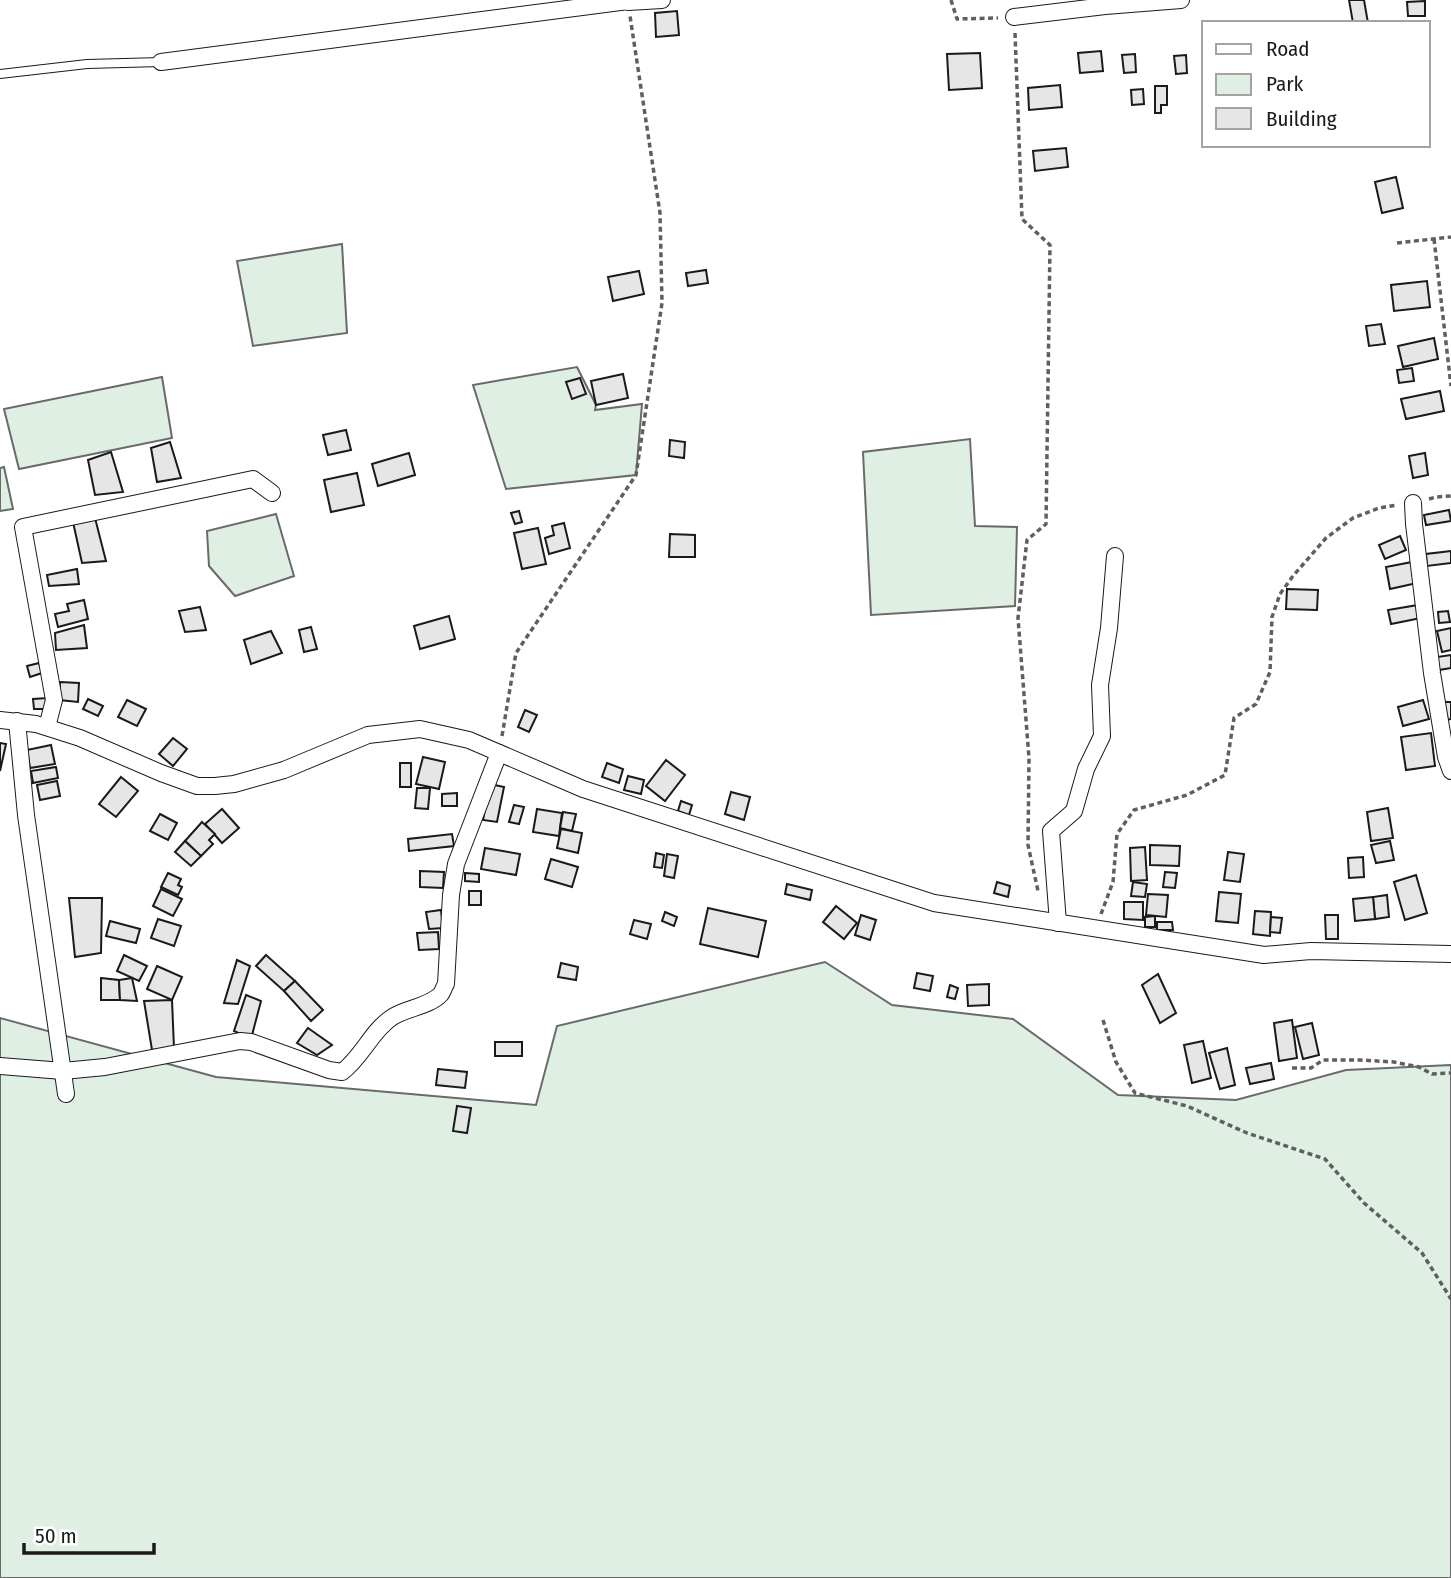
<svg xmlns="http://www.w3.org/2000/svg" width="1451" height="1578" font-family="'Fira Sans Condensed',sans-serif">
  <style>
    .green { fill: #e0efe3; stroke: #6a6a6a; stroke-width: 2 }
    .building { fill: #e6e6e6; stroke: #1a1a1a; stroke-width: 2 }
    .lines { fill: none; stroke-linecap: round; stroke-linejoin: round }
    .service-casing { stroke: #1a1a1a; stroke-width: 10 }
    .minor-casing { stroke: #1a1a1a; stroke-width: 18 }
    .path { stroke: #5f5f5f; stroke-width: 3.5; stroke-dasharray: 5 3.5; stroke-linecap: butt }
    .service { stroke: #fff; stroke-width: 8 }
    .minor { stroke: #fff; stroke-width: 16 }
  </style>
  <rect width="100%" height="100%" fill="#fff"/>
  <!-- green -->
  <g class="green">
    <path d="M342 244 347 333 253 346 237 261Z"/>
    <path d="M577 367 596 405 595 410 642 404 636 475 506 489 473 385Z"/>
    <path d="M162 377 172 438 19 469 4 409Z"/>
    <path d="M970 439 975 526 1017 527 1015 606 871 615 863 452Z"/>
    <path d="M4 467 13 509 0 511V468Z"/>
    <path d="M276 514 294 576 235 596 209 566 207 531Z"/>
    <path d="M825 962 892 1005 1013 1019 1118 1095 1236 1100 1346 1070 1451 1065V1578H0V1018L216 1077 536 1105 557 1026Z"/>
  </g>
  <!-- building -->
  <g class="building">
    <path d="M1349 0H1364L1368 23H1353Z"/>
    <path d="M1425 1V16H1408L1407 2Z"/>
    <path d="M677 11 679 35 656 37 655 13Z"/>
    <path d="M1101 51 1103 71 1080 73 1078 53Z"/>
    <path d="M980 53 982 88 949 90 947 54Z"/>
    <path d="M1135 54 1136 72 1124 73 1122 55Z"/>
    <path d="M1186 55 1187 73 1176 74 1174 56Z"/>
    <path d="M1060 85 1062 107 1029 110 1028 88Z"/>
    <path d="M1155 86H1167V105H1161V113H1155Z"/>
    <path d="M1143 89 1144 104 1132 105 1131 90Z"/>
    <path d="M1066 148 1068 167 1035 171 1033 151Z"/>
    <path d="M1396 177 1403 208 1382 213 1375 182Z"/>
    <path d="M706 270 708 283 688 286 686 273Z"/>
    <path d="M639 271 644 294 613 301 608 277Z"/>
    <path d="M1427 281 1430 307 1394 311 1391 285Z"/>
    <path d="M1381 324 1385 344 1369 346 1366 326Z"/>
    <path d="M1434 338 1438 359 1403 367 1398 346Z"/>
    <path d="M1412 368 1414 381 1399 383 1397 370Z"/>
    <path d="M623 374 628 398 596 405 591 381Z"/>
    <path d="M580 378 586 394 572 399 566 382Z"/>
    <path d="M1440 391 1444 411 1406 419 1401 399Z"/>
    <path d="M346 430 351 450 328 455 323 435Z"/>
    <path d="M670 440 685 442 684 458 669 456Z"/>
    <path d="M170 442 181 478 157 482 151 448Z"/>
    <path d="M111 452 123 492 95 495 88 460Z"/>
    <path d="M409 453 415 475 378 486 372 464Z"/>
    <path d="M1425 453 1428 475 1413 478 1409 456Z"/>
    <path d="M357 473 364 505 331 512 324 480Z"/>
    <path d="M1449 510 1451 521 1426 525 1424 515Z"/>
    <path d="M519 511 522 522 515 524 511 513Z"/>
    <path d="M95 518 106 561 82 563 73 522Z"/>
    <path d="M564 523 570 548 549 554 545 538 554 535 552 526Z"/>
    <path d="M538 528 546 564 522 569 514 533Z"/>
    <path d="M670 534 695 535V557H669Z"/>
    <path d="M1400 536 1406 550 1385 559 1379 545Z"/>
    <path d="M1451 551V563L1427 566 1426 554Z"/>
    <path d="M1412 562 1417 583 1390 589 1386 567Z"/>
    <path d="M77 569 79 584 49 586 47 575Z"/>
    <path d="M1287 589 1318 590 1317 610 1286 609Z"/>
    <path d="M84 600 88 619 58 627 55 614 69 611 67 604Z"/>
    <path d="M1418 605 1421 618 1391 624 1388 610Z"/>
    <path d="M200 607 206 630 185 632 179 611Z"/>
    <path d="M1448 611 1450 622 1439 623 1438 612Z"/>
    <path d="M449 616 455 639 420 649 414 626Z"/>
    <path d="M84 625 87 648 56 650 55 633Z"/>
    <path d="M311 627 317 649 304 652 299 630Z"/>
    <path d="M1451 628V650L1442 652 1437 631Z"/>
    <path d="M271 631 282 653 251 664 244 640Z"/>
    <path d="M1451 655V668L1439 670 1437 657Z"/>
    <path d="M39 663 42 673 30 677 27 666Z"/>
    <path d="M60 682 79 683 78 702 59 700Z"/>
    <path d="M48 698 49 709H34L33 699Z"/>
    <path d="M88 699 103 706 98 716 83 709Z"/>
    <path d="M127 700 146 709 137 726 118 717Z"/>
    <path d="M1423 700 1429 719 1403 726 1398 707Z"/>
    <path d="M1444 702H1451V719L1445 720Z"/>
    <path d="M525 710 537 715 529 732 518 727Z"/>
    <path d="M1431 733 1435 766 1406 770 1401 737Z"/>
    <path d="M173 738 187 749 173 766 159 754Z"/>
    <path d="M0 743 6 744 0 771Z"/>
    <path d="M51 745 55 764 30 768 27 750Z"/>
    <path d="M423 757 445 762 439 789 416 784Z"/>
    <path d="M666 760 685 775 665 801 646 786Z"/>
    <rect x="400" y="763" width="11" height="24"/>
    <path d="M607 763 623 769 619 783 602 777Z"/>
    <path d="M56 767 58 778 33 783 31 771Z"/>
    <path d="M628 776 644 780 641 794 624 790Z"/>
    <path d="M121 777 138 791 116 817 99 804Z"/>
    <path d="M57 781 60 796 40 800 37 785Z"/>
    <path d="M490 784 504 787 497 822 483 820Z"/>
    <path d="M417 788H430L428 809 415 808Z"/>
    <path d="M731 792 750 797 744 820 725 814Z"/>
    <path d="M457 793V806H442V794Z"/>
    <path d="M681 801 692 805 689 815 678 811Z"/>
    <path d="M514 805 524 807 519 824 509 822Z"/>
    <path d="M1388 808 1393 838 1371 841 1367 812Z"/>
    <path d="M222 809 239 828 222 843 205 824Z"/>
    <path d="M537 809 562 813 559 836 533 832Z"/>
    <path d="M563 812 576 814 572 831 560 828Z"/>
    <path d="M160 814 177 823 168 840 150 831Z"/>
    <path d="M202 822 215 834 209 840 213 844 201 856 185 841Z"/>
    <path d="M561 829 582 833 578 853 557 848Z"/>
    <path d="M452 834 454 846 409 851 408 839Z"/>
    <path d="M185 841 201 856 191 866 175 852Z"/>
    <path d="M1390 841 1394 860 1376 863 1371 845Z"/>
    <path d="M1150 845 1180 846 1179 866 1150 865Z"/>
    <path d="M1145 847 1147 880 1131 881 1130 848Z"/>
    <path d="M485 848 520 854 516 875 481 869Z"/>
    <path d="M1228 852 1244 854 1240 882 1224 880Z"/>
    <path d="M656 853 664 855 662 868 654 867Z"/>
    <path d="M667 854 678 856 674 878 664 876Z"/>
    <path d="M1363 857 1364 877 1349 878 1348 858Z"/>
    <path d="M551 859 578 867 572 887 545 879Z"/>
    <path d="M420 871 444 872 443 888 420 887Z"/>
    <path d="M1165 872 1177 873 1175 888 1163 887Z"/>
    <path d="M168 873 181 879 178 885 182 887 178 895 161 887Z"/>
    <path d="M465 873 479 874V882L465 881Z"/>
    <path d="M1416 875 1427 913 1405 920 1394 882Z"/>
    <path d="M997 882 1010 886 1008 897 994 893Z"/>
    <path d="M1133 882 1147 884 1145 897 1131 896Z"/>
    <path d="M787 884 812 890 810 900 785 894Z"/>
    <path d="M161 889 182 899 173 916 153 906Z"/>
    <rect x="469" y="891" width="12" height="14"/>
    <path d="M1219 892 1241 894 1238 923 1216 921Z"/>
    <path d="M1148 894 1168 895 1166 917 1146 915Z"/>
    <path d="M1387 895 1389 917 1375 919 1373 897Z"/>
    <path d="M1373 897 1375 919 1355 921 1353 899Z"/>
    <path d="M69 898H102L101 953 75 957Z"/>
    <path d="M1124 902H1143V920L1124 919Z"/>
    <path d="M836 906 857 923 844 939 823 922Z"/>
    <path d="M708 908 766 921 758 957 700 944Z"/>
    <path d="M441 910 443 928 429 929 426 912Z"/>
    <path d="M1255 911 1271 912 1270 936 1253 934Z"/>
    <path d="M665 912 677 917 674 926 662 921Z"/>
    <path d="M861 915 876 920 870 940 855 935Z"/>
    <path d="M1325 915H1338V939H1326Z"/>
    <path d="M1155 916V927H1145V917Z"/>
    <path d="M1271 917 1282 918 1280 933 1270 932Z"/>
    <path d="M158 919 181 926 174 946 151 938Z"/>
    <path d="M634 920 651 924 647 939 630 934Z"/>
    <path d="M110 921 140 929 136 943 106 936Z"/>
    <path d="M1157 922H1172L1173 930H1157Z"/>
    <path d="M438 932 439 949 419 950 417 933Z"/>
    <path d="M124 955 147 966 139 981 117 971Z"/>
    <path d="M266 955 295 981 284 991 256 966Z"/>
    <path d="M237 960 250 966 238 1004 224 1003Z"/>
    <path d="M561 963 578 967 576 980 558 977Z"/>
    <path d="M157 966 182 977 172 1000 147 989Z"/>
    <path d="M917 973 933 976 930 991 914 988Z"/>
    <path d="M1158 974 1176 1013 1160 1023 1142 985Z"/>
    <path d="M101 978 119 980 120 1000H101Z"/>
    <path d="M132 978 137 1001 120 1000 119 980Z"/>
    <path d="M295 981 323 1010 311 1021 284 991Z"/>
    <path d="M989 984V1005L968 1006 967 985Z"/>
    <path d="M950 985 958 988 955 999 947 997Z"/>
    <path d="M246 995 261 1001 251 1039 234 1031Z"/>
    <path d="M172 1000 174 1048 152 1050 144 1001Z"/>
    <path d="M1292 1020 1297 1058 1279 1061 1274 1023Z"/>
    <path d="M1312 1023 1319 1055 1303 1059 1295 1027Z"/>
    <path d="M308 1028 332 1045 317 1055 297 1043Z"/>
    <path d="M1203 1041 1211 1078 1192 1083 1184 1045Z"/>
    <rect x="495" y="1042" width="27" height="14"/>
    <path d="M1227 1048 1235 1085 1220 1089 1209 1053Z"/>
    <path d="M1271 1063 1274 1079 1250 1084 1246 1068Z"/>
    <path d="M438 1069 467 1072 465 1088 436 1085Z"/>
    <path d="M457 1106 471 1108 467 1133 453 1131Z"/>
  </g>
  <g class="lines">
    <!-- service casing -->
    <g class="service-casing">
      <path id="service" d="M0 74 87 64 161 62"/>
    </g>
    <!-- minor casing -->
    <g class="minor-casing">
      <g id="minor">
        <path d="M1014 17 1105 6 1181 0"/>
        <path d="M161 62 628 1V2L662 0"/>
        <path d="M1413 503 1414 524 1432 673 1446 757 1451 771"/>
        <path d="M0 720 36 724 80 738 161 773 197 786H215L234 784 284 770 368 735 420 729 469 740 583 789 934 903 1264 955 1311 951 1451 954"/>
        <path d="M17 721 26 815 66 1094"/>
        <path d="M47 727 54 700 23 527 253 479 272 493"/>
        <path d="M1058 923 1051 831 1074 811 1086 769 1102 736 1100 685 1109 628 1115 556"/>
        <path d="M0 1066 63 1071 105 1067 240 1041 251 1042 329 1070 342 1072C362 1057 371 1032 391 1018 405 1008 429 1007 441 994 442 993 445 985 446 984L451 895 456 864 499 753"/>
      </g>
    </g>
    <!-- path -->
    <g class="path">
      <path d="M951 0 957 19 998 18"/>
      <path d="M1015 33 1022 219 1050 245 1046 524 1027 540 1018 618 1029 758 1028 845 1038 891"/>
      <path d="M1434 239 1451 386"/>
      <path d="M1397 243 1451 237"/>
      <path d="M1429 499 1436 497 1451 496"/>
      <path d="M502 736 516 653 636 475 662 303 660 213 630 16"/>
      <path d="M1101 914 1113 882 1117 834 1134 810 1187 795 1225 775 1234 718 1256 704 1270 672 1272 617 1280 594 1293 576 1326 538 1353 518 1379 508 1397 505"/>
      <path d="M1103 1020 1116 1062 1135 1093 1187 1106 1247 1133 1325 1159 1364 1203 1422 1253 1451 1299"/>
      <path d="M1292 1068H1311L1323 1060H1360L1394 1062 1419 1067 1432 1074 1451 1073"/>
    </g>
    <!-- service -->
    <use href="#service" class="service"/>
    <!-- minor -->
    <use href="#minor" class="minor"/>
  </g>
  <!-- legend -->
  <rect x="1202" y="21" width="228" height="126" fill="#ffffff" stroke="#a3a3a3" stroke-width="2"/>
  <rect x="1216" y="44" width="35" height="10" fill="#ffffff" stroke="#a3a3a3" stroke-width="2"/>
  <text x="1266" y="56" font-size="21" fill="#1a1a1a">Road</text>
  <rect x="1216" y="74" width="35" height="21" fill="#e0efe3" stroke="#a3a3a3" stroke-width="2"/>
  <text x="1266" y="91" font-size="21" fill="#1a1a1a">Park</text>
  <rect x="1216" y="108" width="35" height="21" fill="#e6e6e6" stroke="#a3a3a3" stroke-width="2"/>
  <text x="1266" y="126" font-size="21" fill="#1a1a1a">Building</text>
  <!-- scale -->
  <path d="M24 1543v10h130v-10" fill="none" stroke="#1a1a1a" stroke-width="3.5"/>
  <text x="35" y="1543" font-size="21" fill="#1a1a1a" stroke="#ffffff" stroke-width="5" paint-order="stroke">50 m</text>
</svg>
